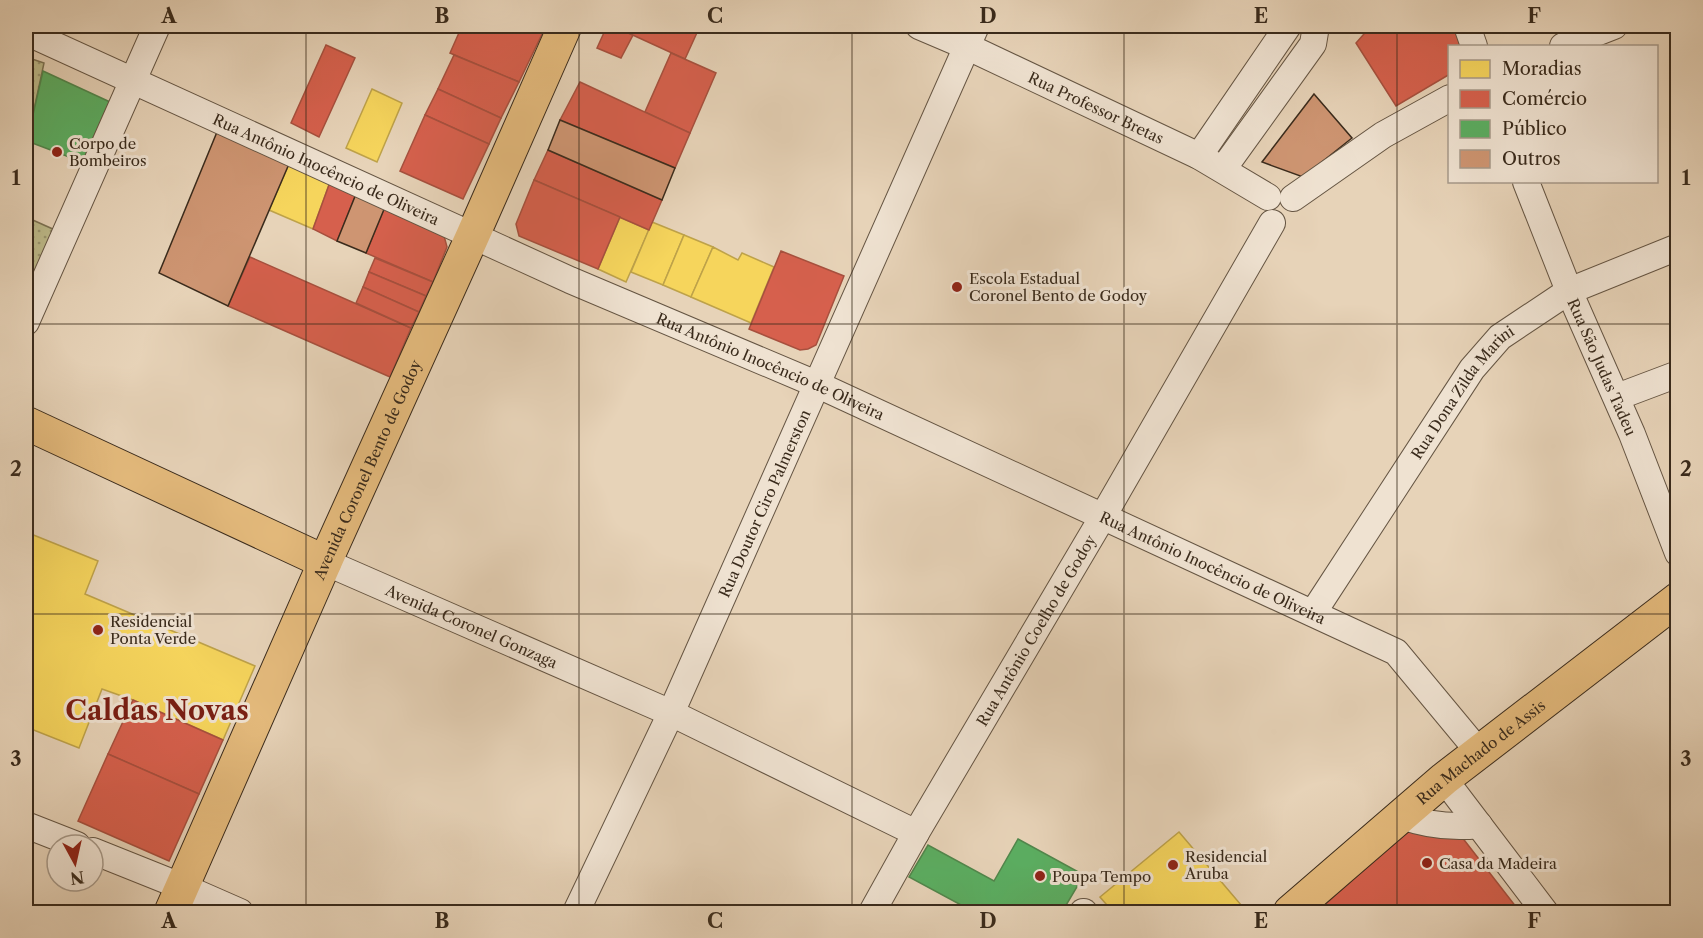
<svg xmlns="http://www.w3.org/2000/svg" width="1703" height="938" font-family="'Libre Caslon Text',serif">
  <style>
    .park { fill: url(#park-dots); stroke: #7c7253; stroke-width: 1.5 }
    .homes { fill: #f6d55c; stroke: #bea249; stroke-width: 1.5 }
    .shops { fill: #d6604d; stroke: #a7503e; stroke-width: 1.5 }
    .public { fill: #5aae61; stroke: #50874c; stroke-width: 1.5 }
    .building { fill: #ce9572; stroke: #3a2b1c; stroke-width: 1.5 }
    .lines { fill: none; stroke-linecap: round; stroke-linejoin: round }
    .minor-casing { stroke: #655543; stroke-width: 28 }
    .major-casing { stroke: #3a2b1c; stroke-width: 35 }
    .minor { stroke: #efe2d1; stroke-width: 26 }
    .major { stroke: #e4ba7c; stroke-width: 33 }
    .grid { fill: none; stroke: #3a2b1c; stroke-width: 1.5; stroke-opacity: 0.55 }
    .poi-dot { fill: #8f2418; stroke: #efe2d1; stroke-width: 2 }
    .labels { text-anchor: middle; dominant-baseline: central; stroke-width: 6; stroke-linejoin: round; paint-order: stroke }
    .street-label { font-size: 15px; fill: #3a2b1c; stroke: #efe2d1 }
    .poi-label { font-size: 15px; fill: #3a2b1c; stroke: #efe2d1; text-anchor: start }
    .town-label { font-size: 27px; font-weight: bold; fill: #7a1f14; stroke: #efe2d1 }
    .neatline { fill: none; stroke: #3a2b1c; stroke-width: 2 }
    .grid-label { font-size: 20px; text-anchor: middle; font-weight: bold; fill: #3a2b1c }
  </style>
  <defs>
    <pattern id="park-dots" width="8" height="8" patternUnits="userSpaceOnUse" patternTransform="scale(1.5)"><rect width="8" height="8" fill="#bdba8a"/><path d="M2 2h.1M6 6h.1" fill="none" stroke="#9b9770" stroke-width="1.8" stroke-linecap="round"/></pattern>
  </defs>
  <rect width="100%" height="100%" fill="#e7d3b8"/>
  <filter id="stains"><feTurbulence type="fractalNoise" baseFrequency=".00333" numOctaves="4"/><feColorMatrix values="0 0 0 0 .2 0 0 0 0 .09 0 0 0 0 .02 0 0 0 .5 -.17"/></filter>
  <radialGradient id="worn" r=".72"><stop offset=".6" stop-color="#630" stop-opacity="0"/><stop offset="1" stop-color="#630" stop-opacity=".3"/></radialGradient>
  <!-- park -->
  <g class="park">
    <path d="M26 57 44 63 26 147Z"/>
    <path d="M26 217 55 230 26 302Z"/>
  </g>
  <!-- homes -->
  <g class="homes">
    <path d="M372 89 402 103 377 162 346 148Z"/>
    <path d="M289 164 330 182 313 229 269 210Z"/>
    <path d="M620 217 649 230 626 282 598 269Z"/>
    <path d="M652 222 684 235 663 285 631 272Z"/>
    <path d="M684 235 713 247 691 297 663 285Z"/>
    <path d="M713 247 738 260 742 253 774 267 751 323 691 297Z"/>
    <path d="M26 532 98 561 85 594 255 666 223 740 133 700 102 689 79 748 26 727Z"/>
    <path d="M1179 832 1247 912H1113L1100 897Z"/>
    <path d="M1461 864 1501 912H1419L1412 904Z"/>
    <path d="M1382 869 1412 904 1403 912H1332Z"/>
  </g>
  <!-- shops -->
  <g class="shops">
    <path d="M462 26H528L543 32 519 82 450 53Z"/>
    <path d="M528 26H546L543 32Z"/>
    <path d="M607 26H613L633 35 621 58 597 48Z"/>
    <path d="M613 26H700L685 59Z"/>
    <path d="M1371 26H1453L1461 46H1450V74L1396 106 1356 43Z"/>
    <path d="M326 45 355 58 319 137 291 123Z"/>
    <path d="M671 53 716 73 690 133 645 112Z"/>
    <path d="M454 55 519 82 501 118 438 89Z"/>
    <path d="M580 82 690 133 675 168 560 120Z"/>
    <path d="M438 89 501 118 489 144 425 115Z"/>
    <path d="M425 115 489 144 463 199 400 171Z"/>
    <path d="M548 150 662 200 649 230 534 180Z"/>
    <path d="M534 180 620 217 598 269 519 236 516 224Z"/>
    <path d="M330 182 356 194 337 241 313 229Z"/>
    <path d="M385 207 443 232 447 247 433 282 366 253Z"/>
    <path d="M781 251 844 276 816 345 808 349 800 350 749 329Z"/>
    <path d="M250 257 411 328 390 377 228 306Z"/>
    <path d="M375 258 433 282 426 296 369 272Z"/>
    <path d="M369 272 426 296 419 312 363 287Z"/>
    <path d="M363 287 419 312 411 328 356 303Z"/>
    <path d="M133 700 223 740 199 794 108 754Z"/>
    <path d="M108 754 199 794 169 861 78 821Z"/>
    <path d="M1428 811 1444 814 1520 912H1317Z"/>
  </g>
  <!-- public -->
  <g class="public">
    <path d="M43 71 110 102 85 163 27 141Z"/>
    <path d="M1018 839 1084 875 1062 912H974L909 877 928 845 994 881Z"/>
  </g>
  <!-- building -->
  <g class="building">
    <path d="M1314 94 1352 138 1303 177 1262 162Z"/>
    <path d="M560 120 675 168 662 200 548 150Z"/>
    <path d="M217 132 289 164 228 306 159 273Z"/>
    <path d="M356 194 385 207 366 253 337 241Z"/>
  </g>
  <g class="lines">
    <!-- minor casing -->
    <g class="minor-casing">
      <g id="minor">
        <path id="s1" d="M919 26 966 46 1199 156 1268 197"/>
        <path d="M1467 26 1474 46"/>
        <path id="s2" d="M26 32 570 280 816 384 1396 652 1479 752"/>
        <path d="M1563 46 1614 26"/>
        <path d="M1199 156 1288 26"/>
        <path d="M1223 169 1313 44 1316 26"/>
        <path id="s3" d="M1526 182 1569 291 1632 434 1678 553"/>
        <path d="M1293 198 1383 135 1450 98"/>
        <path d="M26 322 157 26"/>
        <path d="M1617 397 1678 374"/>
        <path id="s4" d="M325 562 671 713 916 833"/>
        <path id="s5" d="M1313 613 1472 369 1500 337 1569 291 1678 247"/>
        <path d="M1444 779 1545 912"/>
        <path d="M1402 816C1427 825 1452 828 1479 825"/>
        <path d="M26 825 77 845"/>
        <path d="M93 851 183 887 240 912"/>
        <path id="s6" d="M576 912 671 713 976 26"/>
        <path id="s7" d="M872 912 916 833 1102 518 1272 223"/>
        <path d="M1083 912H1084"/>
      </g>
    </g>
    <!-- major casing -->
    <g class="major-casing">
      <g id="major">
        <path d="M26 423 325 562"/>
        <path id="s8" d="M171 912 325 562 473 235 565 26"/>
        <path id="s9" d="M1290 912 1444 779 1678 599"/>
      </g>
    </g>
    <!-- minor -->
    <use href="#minor" class="minor"/>
    <!-- major -->
    <use href="#major" class="major"/>
  </g>
  <!-- grid -->
  <path class="grid" d="M306 26V912M579 26V912M852 26V912M1124 26V912M1397 26V912M26 324H1678M26 614H1678"/>
  <!-- markers -->
  <g class="poi-dot">
    <circle cx="57" cy="152" r="6"/>
    <circle cx="957" cy="287" r="6"/>
    <circle cx="98" cy="630" r="6"/>
    <circle cx="1427" cy="863" r="6"/>
    <circle cx="1173" cy="865" r="6"/>
    <circle cx="1040" cy="876" r="6"/>
  </g>
  <g class="labels">
    <!-- street labels -->
    <g class="street-label">
      <text stroke="none"><textPath href="#s1" startOffset="195">Rua Professor Bretas</textPath></text>
      <text stroke="none"><textPath href="#s2" startOffset="330">Rua Antônio Inocêncio de Oliveira</textPath></text>
      <text stroke="none"><textPath href="#s2" startOffset="816">Rua Antônio Inocêncio de Oliveira</textPath></text>
      <text stroke="none"><textPath href="#s3" startOffset="200">Rua São Judas Tadeu</textPath></text>
      <text stroke="none"><textPath href="#s5" startOffset="267">Rua Dona Zilda Marini</textPath></text>
      <text stroke="none"><textPath href="#s8" startOffset="484">Avenida Coronel Bento de Godoy</textPath></text>
      <text stroke="none"><textPath href="#s6" startOffset="450">Rua Doutor Ciro Palmerston</textPath></text>
      <text stroke="none"><textPath href="#s2" startOffset="1302">Rua Antônio Inocêncio de Oliveira</textPath></text>
      <text stroke="none"><textPath href="#s4" startOffset="160">Avenida Coronel Gonzaga</textPath></text>
      <text stroke="none"><textPath href="#s7" startOffset="326">Rua Antônio Coelho de Godoy</textPath></text>
      <text stroke="none"><textPath href="#s9" startOffset="249">Rua Machado de Assis</textPath></text>
    </g>
    <!-- poi labels -->
    <g class="poi-label">
      <text x="69" y="143">Corpo de<tspan x="69" dy="17">Bombeiros</tspan></text>
      <text x="969" y="278">Escola Estadual<tspan x="969" dy="17">Coronel Bento de Godoy</tspan></text>
      <text x="110" y="621">Residencial<tspan x="110" dy="17">Ponta Verde</tspan></text>
      <text x="1185" y="856">Residencial<tspan x="1185" dy="17">Aruba</tspan></text>
      <text x="1439" y="863">Casa da Madeira</text>
      <text x="1052" y="876">Poupa Tempo</text>
    </g>
    <!-- town labels -->
    <g class="town-label">
      <text x="157" y="710">Caldas Novas</text>
    </g>
  </g>
  <!-- margin -->
  <rect width="1703" height="938" fill="none" stroke="#e7d3b8" stroke-width="66"/>
  <!-- legend -->
  <rect x="1448" y="45" width="210" height="138" fill="#efe2d1" stroke="#a79989" stroke-width="1.5"/>
  <rect x="1460" y="60" width="30" height="18" fill="#f6d55c" stroke="#a79989" stroke-width="1.5"/>
  <text x="1502" y="75" font-size="18" fill="#3a2b1c">Moradias</text>
  <rect x="1460" y="90" width="30" height="18" fill="#d6604d" stroke="#a79989" stroke-width="1.5"/>
  <text x="1502" y="105" font-size="18" fill="#3a2b1c">Comércio</text>
  <rect x="1460" y="120" width="30" height="18" fill="#5aae61" stroke="#a79989" stroke-width="1.5"/>
  <text x="1502" y="135" font-size="18" fill="#3a2b1c">Público</text>
  <rect x="1460" y="150" width="30" height="18" fill="#ce9572" stroke="#a79989" stroke-width="1.5"/>
  <text x="1502" y="165" font-size="18" fill="#3a2b1c">Outros</text>
  <!-- north arrow -->
  <g transform="translate(75 863) rotate(172)"><circle r="28" fill="#efe2d1" stroke="#a79989" stroke-width="1.5"/>
  <path d="M0-4.5L10 22L0 15L-10 22Z" fill="#8f2418"/>
  <text y="-9" font-size="16" font-weight="bold" text-anchor="middle" fill="#3a2b1c">N</text>
  </g>
  <rect x="33" y="33" width="1637" height="872" class="neatline"/>
  <g class="grid-label">
    <text x="169" y="23">A</text>
    <text x="442" y="23">B</text>
    <text x="715" y="23">C</text>
    <text x="988" y="23">D</text>
    <text x="1261" y="23">E</text>
    <text x="1534" y="23">F</text>
    <text x="16" y="185">1</text>
    <text x="1686" y="185">1</text>
    <text x="16" y="476">2</text>
    <text x="1686" y="476">2</text>
    <text x="16" y="766">3</text>
    <text x="1686" y="766">3</text>
    <text x="169" y="928">A</text>
    <text x="442" y="928">B</text>
    <text x="715" y="928">C</text>
    <text x="988" y="928">D</text>
    <text x="1261" y="928">E</text>
    <text x="1534" y="928">F</text>
  </g>
  <rect width="100%" height="100%" filter="url(#stains)"/>
  <rect width="100%" height="100%" fill="url(#worn)"/>
</svg>
